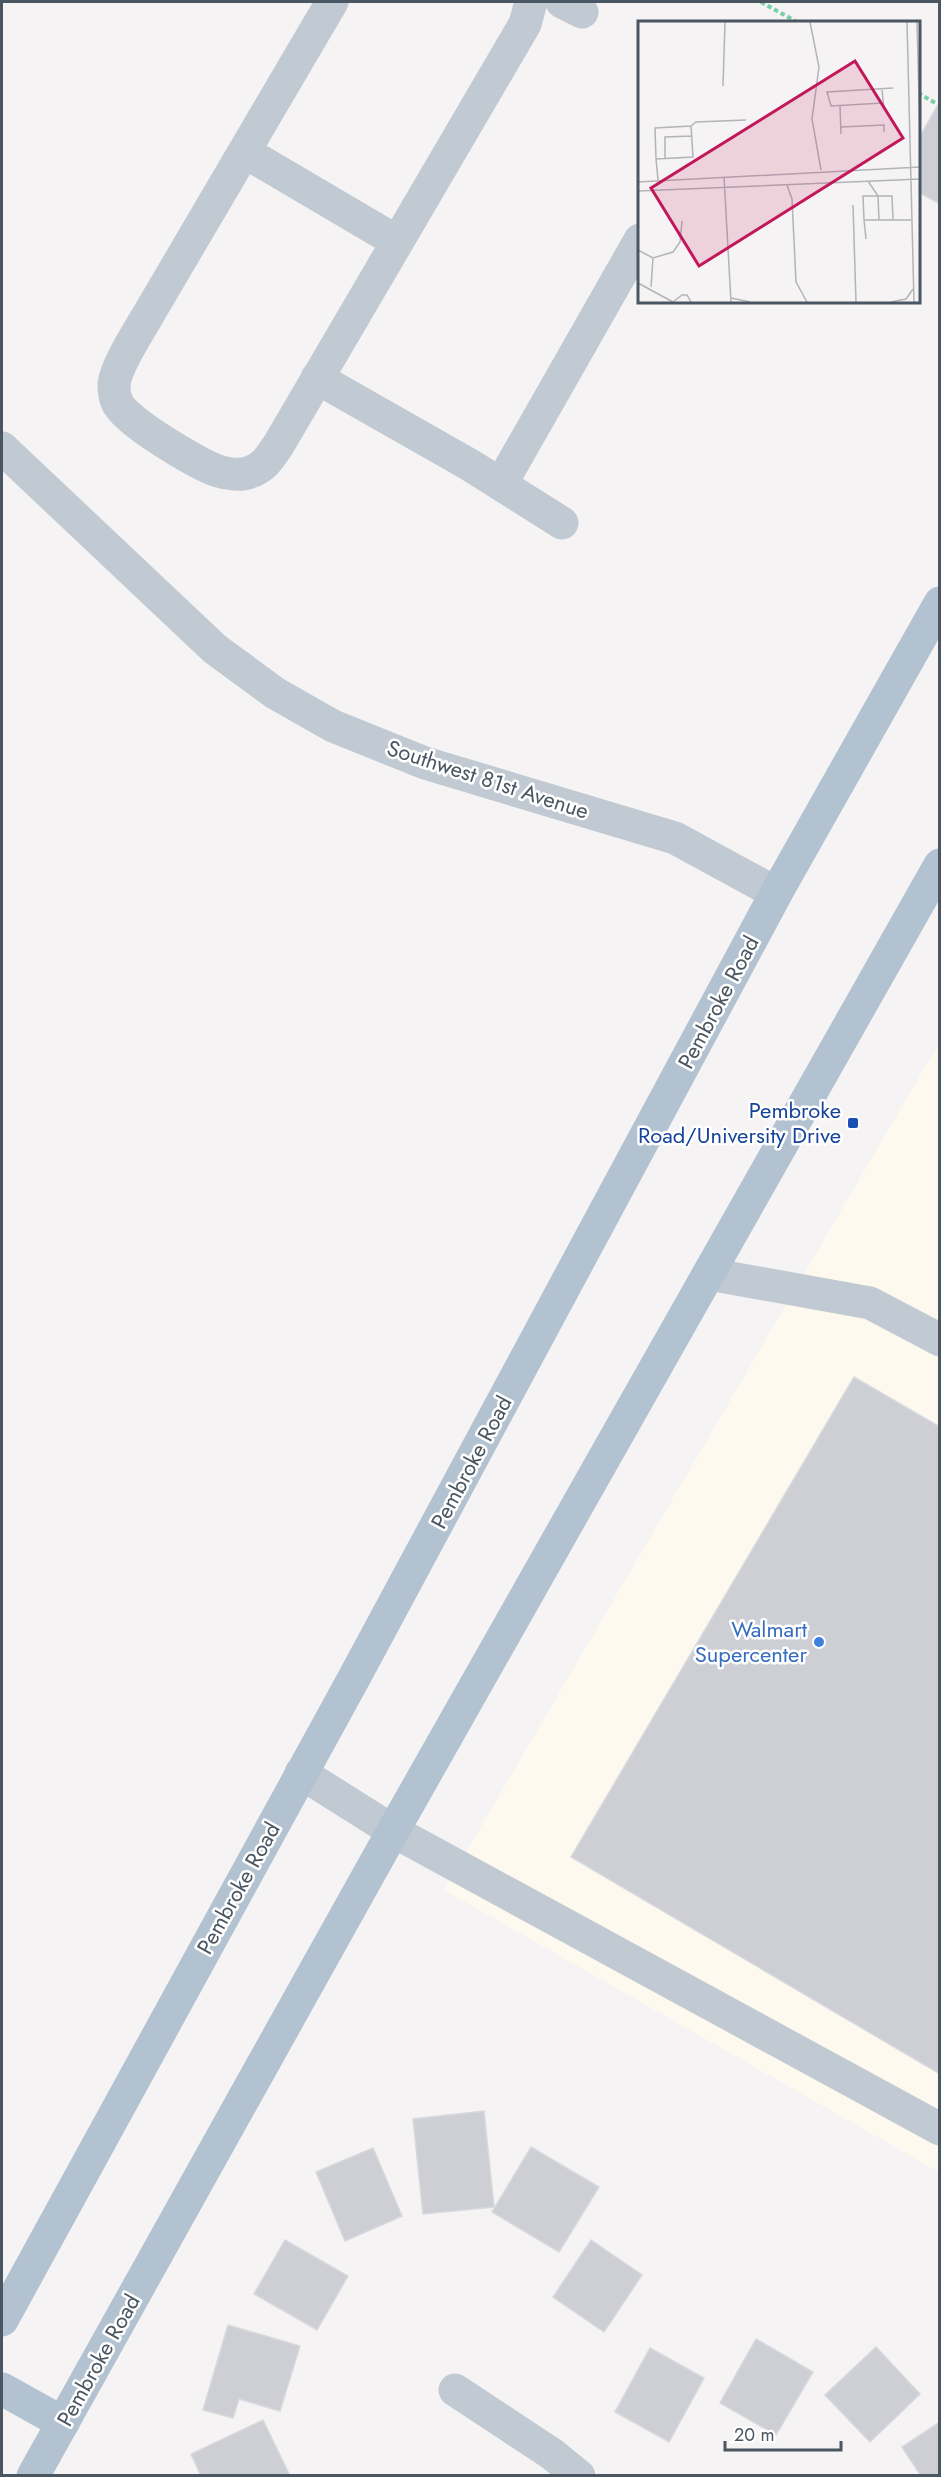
<svg xmlns="http://www.w3.org/2000/svg" width="941" height="2477" font-family="Jost,sans-serif">
  <style>
    .commercial { fill: #fdf9ef }
    .building { fill: #cdcfd5; stroke: #d7d9de; stroke-width: 1.5 }
    .lines { fill: none; stroke-linecap: round; stroke-linejoin: round }
    .path { stroke: #7ad0a6; stroke-width: 4; stroke-dasharray: 4.5 3; stroke-linecap: butt }
    .minor { stroke: #c1cad2; stroke-width: 33 }
    .major { stroke: #b3c2d1; stroke-width: 33 }
    .transit-dot { fill: #1a4fb4; stroke: #fff; stroke-width: 2 }
    .shop-dot { fill: #3f7fe0; stroke: #fff; stroke-width: 2 }
    .labels { text-anchor: middle; dominant-baseline: central; stroke-width: 5; stroke-linejoin: round; paint-order: stroke }
    .street-label { font-size: 22px; fill: #4a5661; stroke: #fff }
    .transit-label { font-size: 22px; fill: #164399; stroke: #fff; text-anchor: end }
    .shop-label { font-size: 22px; fill: #366cbe; stroke: #fff; text-anchor: end }
    .inset-road { fill: none; stroke: #b1b4b9; stroke-width: 1.5 }
    .view { fill: #c2185b; fill-opacity: 0.15; stroke: #c2185b; stroke-width: 3 }
    .inset-edge { fill: none; stroke: #4a5661; stroke-width: 3 }
  </style>
  <rect width="100%" height="100%" fill="#f5f3f3"/>
  <!-- commercial -->
  <path class="commercial" d="M939 1043V2172L444 1890Z"/>
  <!-- building -->
  <g class="building">
    <path d="M940 101V204L918 192V140Z"/>
    <path d="M854 1377 940 1427V2074L571 1857Z"/>
    <path d="M484 2111 494 2207 423 2214 413 2119Z"/>
    <path d="M531 2147 599 2187 559 2252 492 2212Z"/>
    <path d="M373 2148 402 2216 345 2241 316 2172Z"/>
    <path d="M285 2240 348 2276 317 2330 254 2294Z"/>
    <path d="M591 2240 642 2275 604 2332 553 2297Z"/>
    <path d="M228 2325 300 2346 280 2411 239 2399 233 2418 203 2410Z"/>
    <path d="M756 2339 813 2372 776 2435 720 2403Z"/>
    <path d="M876 2347 920 2394 870 2442 825 2395Z"/>
    <path d="M650 2348 704 2378 669 2442 615 2412Z"/>
    <path d="M263 2420 290 2476H201L191 2454Z"/>
    <path d="M940 2422V2476H921L902 2447Z"/>
  </g>
  <g class="lines">
    <!-- path -->
    <g class="path">
      <path d="M761 2 797 22"/>
      <path d="M918 93 937 104"/>
    </g>
    <!-- minor -->
    <g class="minor">
      <path d="M332 2 151 310C141 328 116 365 114 384 114 389 115 398 117 402 124 421 198 464 218 471 227 474 241 476 250 472 264 468 271 456 279 444L525 24 531 2"/>
      <path d="M562 2 582 12"/>
      <path d="M245 152 396 241"/>
      <path d="M317 378 470 465 562 523"/>
      <path d="M2 448 215 649 275 693 333 726 425 763 675 838 776 893"/>
      <path d="M501 484 640 240"/>
      <path d="M709 1274 870 1303 940 1340"/>
      <path d="M301 1773 393 1831 940 2129"/>
      <path d="M455 2390 552 2454 579 2476"/>
    </g>
    <!-- major -->
    <g class="major">
      <path d="M2 2320 354 1678 779 888 940 603"/>
      <path d="M2 2389 63 2423"/>
      <path d="M33 2476 393 1831 940 865"/>
    </g>
  </g>
  <!-- markers -->
  <rect class="transit-dot" x="847" y="1117" width="12" height="12" rx="3"/>
  <circle class="shop-dot" cx="819" cy="1642" r="6"/>
  <g class="labels">
    <!-- street labels -->
    <g class="street-label">
      <text transform="translate(488 779) rotate(18)">Southwest 81st Avenue</text>
      <text transform="translate(718 1002) rotate(-62)">Pembroke Road</text>
      <text transform="translate(471 1462) rotate(-62)">Pembroke Road</text>
      <text transform="translate(238 1888) rotate(-61)">Pembroke Road</text>
      <text transform="translate(98 2360) rotate(-61)">Pembroke Road</text>
    </g>
    <!-- transit labels -->
    <g class="transit-label">
      <text x="841" y="1110">Pembroke<tspan x="841" dy="25">Road/University Drive</tspan></text>
    </g>
    <!-- shop labels -->
    <g class="shop-label">
      <text x="807" y="1629">Walmart<tspan x="807" dy="25">Supercenter</tspan></text>
    </g>
  </g>
  <!-- overview -->
  <g transform="translate(638 21)">
    <rect width="282" height="282" fill="#f5f3f3"/>
    <path class="inset-road" d="M172 1 181 46 174 98 183 149M269 1 276 281M279 1 282 116M85 65 87 1M244 69 246 88M245 82 193 85 189 71 255 67M202 85 203 113M53 105 58 101 108 99M203 106 246 104V111M18 138 55 136 53 105 17 107 18 138 20 159M27 138V116L54 115M86 156 93 281M230 160 240 175 241 199M0 161 282 146M149 164 154 178 158 261 169 281M0 170 282 158M215 184 218 281M226 199 228 218M255 199 254 175H225L226 199H273M0 229 15 237 35 231 42 221 44 200M0 262 35 281M13 266 15 237M93 277 112 281M35 281 44 274H49L53 281M253 281 268 278 275 268"/>
    <path class="view" d="M217 40 265 117 61 245 13 167Z"/>
    <rect width="282" height="282" class="inset-edge"/>
  </g>
  <!-- border -->
  <rect width="941" height="2477" fill="none" stroke="#4a5661" stroke-width="6"/>
  <!-- scale -->
  <path d="M725 2441v9h116v-9" fill="none" stroke="#4a5661" stroke-width="3"/>
  <text x="734" y="2441" font-size="18" fill="#4a5661" stroke="#ffffff" stroke-width="4.5" paint-order="stroke">20 m</text>
</svg>
